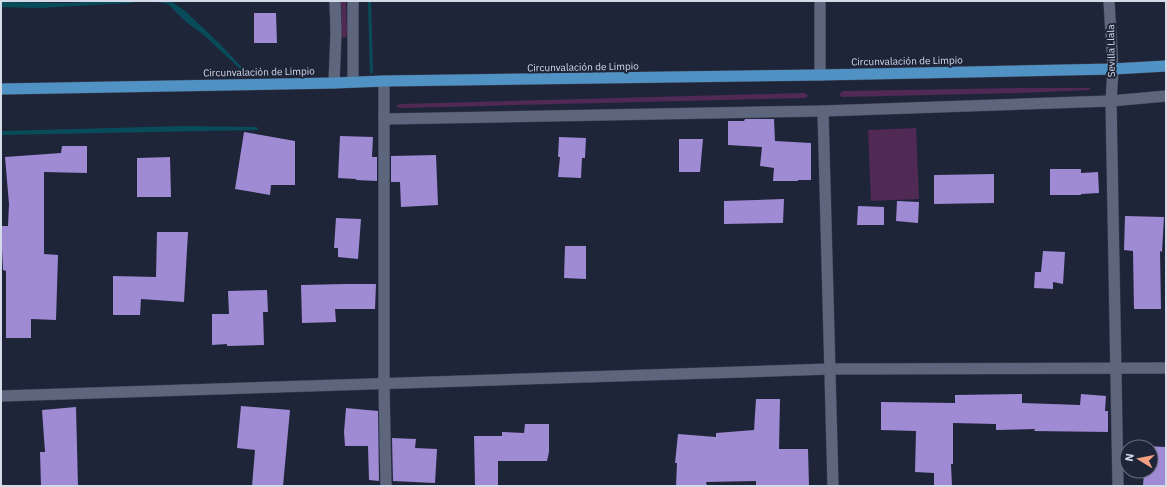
<svg xmlns="http://www.w3.org/2000/svg" width="1167" height="487" font-family="'IBM Plex Sans',sans-serif">
  <style>
    .green { fill: #502955 }
    .water { fill: #084c5a }
    .building { fill: #9f8ad4 }
    .lines { fill: none; stroke-linecap: round; stroke-linejoin: round }
    .minor-casing { stroke: #3a3f4f; stroke-width: 12 }
    .tertiary-casing { stroke: #3a3f4f; stroke-width: 12 }
    .trunk-casing { stroke: #3a3f4f; stroke-width: 12 }
    .minor { stroke: #5e667d; stroke-width: 11 }
    .tertiary { stroke: #5e667d; stroke-width: 11 }
    .trunk { stroke: #5192c5; stroke-width: 11 }
    .labels { text-anchor: middle; dominant-baseline: central; stroke-width: 4; stroke-linejoin: round; paint-order: stroke }
    .street-label { font-size: 10px; fill: #d5dae8; stroke: #1f2539 }
  </style>
  <rect width="100%" height="100%" fill="#1f2539"/>
  <!-- green -->
  <g class="green">
    <path d="M341 1H346L347 35 346 37 343 38 342 35Z"/>
    <path d="M1020 88H1090L1089 90 1020 93 842 97 839 94 843 91Z"/>
    <path d="M805 93 808 96 805 98 402 108 397 107V105L402 104Z"/>
    <path d="M916 128 919 199 871 201 868 130Z"/>
  </g>
  <!-- water -->
  <g class="water">
    <path d="M118 1H142L130 3 39 8 1 7V2L67 3Z"/>
    <path d="M152 1 172 2 184 10 220 44 249 75 246 77 239 68 205 36 186 22 168 4Z"/>
    <path d="M368 1H371L373 73 370 74Z"/>
    <path d="M184 126 257 127 258 130 1 135V131Z"/>
  </g>
  <!-- building -->
  <g class="building">
    <path d="M254 13H276L277 43H254Z"/>
    <path d="M745 119H774L775 141 811 143V180H798V181H773L774 168 760 166 762 147 728 145V121H744Z"/>
    <path d="M244 132 295 141V185H271L270 195 235 189Z"/>
    <path d="M340 136 373 137 372 157H377V181L356 180V179L338 178Z"/>
    <path d="M559 137 586 138 585 158H582L581 178 558 177 560 157H558Z"/>
    <path d="M679 139H703L700 172H679Z"/>
    <path d="M62 146H87V173L44 172V254L58 255 56 320 31 319V338H6V271L3 270 1 226H8L9 204 5 157 61 153Z"/>
    <path d="M436 155 438 205 401 207 400 182H391V156Z"/>
    <path d="M170 157 171 197H137V158Z"/>
    <path d="M1050 169H1081V173L1098 172 1099 193 1081 194V195H1050Z"/>
    <path d="M994 174V203L934 204V175Z"/>
    <path d="M784 199 783 223 724 224V201Z"/>
    <path d="M897 201 919 202 918 223 896 221Z"/>
    <path d="M858 206 884 207V225H857Z"/>
    <path d="M1125 216 1164 217 1162 252 1160 251 1161 309H1134L1133 251 1124 250Z"/>
    <path d="M336 218 361 219 358 259 338 257V248H334Z"/>
    <path d="M157 232H188L184 302 141 299 140 315H113V276L156 277Z"/>
    <path d="M565 246H586V279L564 278Z"/>
    <path d="M1043 251 1065 252 1063 284 1053 282V289L1034 288 1035 272H1041Z"/>
    <path d="M346 284H376L375 309H335L336 322 302 323 301 285Z"/>
    <path d="M267 290 268 312H263L264 345 227 346V344L212 345V314H229L228 291Z"/>
    <path d="M1022 394V403L1080 405 1081 394 1106 396 1105 411H1108V432L1034 431 1035 429 996 430V424L953 423V464H951L952 486H934V473L915 472 916 431 881 430V402L955 403V395Z"/>
    <path d="M756 399H780L779 449H808L809 486H756V481L706 482 707 486H676L677 463H675L678 434 716 437V433L754 430Z"/>
    <path d="M241 406 290 410 283 486H252L255 450 237 448Z"/>
    <path d="M76 407 78 486H41L40 452H45L42 410Z"/>
    <path d="M346 408 378 411 379 481 369 480 368 446H345L344 432Z"/>
    <path d="M525 424H549V452L547 461H498V485H475L474 436H502V432L524 433Z"/>
    <path d="M392 438 416 439 415 448 437 449 435 483 393 481Z"/>
    <path d="M1145 446 1166 447 1165 486H1143L1144 471H1151V447H1145Z"/>
  </g>
  <g class="lines">
    <!-- minor casing -->
    <g class="minor-casing">
      <g id="minor">
        <path d="M820 1V75"/>
        <path d="M1109 1 1113 69"/>
        <path d="M384 81V384L386 486"/>
        <path d="M1111 101 1118 486"/>
        <path d="M823 111 833 486"/>
        <path d="M384 119 823 111 1111 101 1166 96"/>
        <path d="M1 396 830 369 1166 368"/>
      </g>
    </g>
    <!-- tertiary casing -->
    <g class="tertiary-casing">
      <g id="tertiary">
        <path d="M353 1V82"/>
        <path d="M334 83 336 33 335 1"/>
        <path d="M1111 101 1113 69"/>
      </g>
    </g>
    <!-- trunk casing -->
    <g class="trunk-casing">
      <path id="trunk" d="M1 89 334 83 384 81 820 75 1113 69 1166 66"/>
    </g>
    <!-- minor -->
    <use href="#minor" class="minor"/>
    <!-- tertiary -->
    <use href="#tertiary" class="tertiary"/>
    <!-- trunk -->
    <use href="#trunk" class="trunk"/>
  </g>
  <g class="labels">
    <!-- street labels -->
    <g class="street-label">
      <text transform="translate(1111 51) rotate(-91)">Sevilla Llala</text>
      <text transform="translate(907 61) rotate(-1)">Circunvalación de Limpio</text>
      <text transform="translate(583 67) rotate(-1)">Circunvalación de Limpio</text>
      <text transform="translate(259 72) rotate(-1)">Circunvalación de Limpio</text>
    </g>
  </g>
  <!-- border -->
  <rect width="1167" height="487" fill="none" stroke="#d5dae8" stroke-width="4"/>
  <!-- north arrow -->
  <g transform="translate(1139 459) rotate(280)"><circle r="19" fill="#1f2539" stroke="#686d7f"/>
  <path d="M0-3L7 15L0 10L-7 15Z" fill="#f2a081"/>
  <text y="-6" font-size="11" font-weight="bold" text-anchor="middle" fill="#d5dae8">N</text>
  </g>
</svg>
